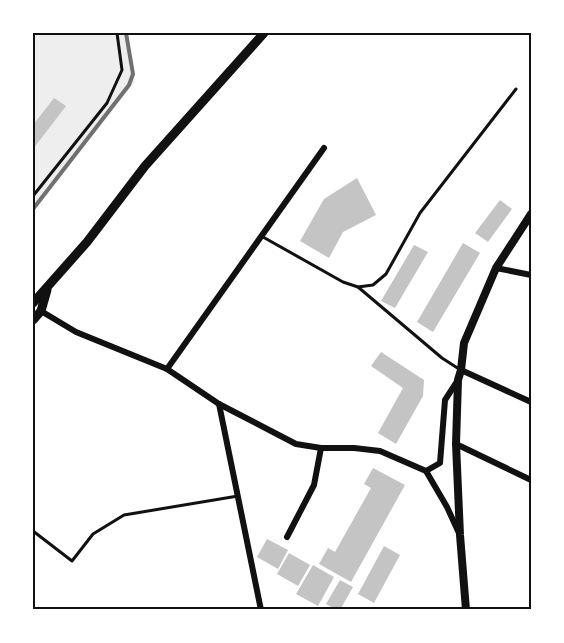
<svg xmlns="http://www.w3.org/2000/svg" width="564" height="643" font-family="Ubuntu,sans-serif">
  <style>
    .green { fill: #eee }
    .building { fill: #c4c4c4 }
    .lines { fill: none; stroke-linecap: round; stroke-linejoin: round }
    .service { stroke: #111; stroke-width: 3 }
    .minor { stroke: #111; stroke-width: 6 }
    .secondary { stroke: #111; stroke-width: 8 }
    .primary { stroke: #111; stroke-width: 9 }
    .rail { stroke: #707070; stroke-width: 4 }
    .neatline { fill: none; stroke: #111; stroke-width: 2 }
  </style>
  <rect width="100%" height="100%" fill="#fff"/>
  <!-- green -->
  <path class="green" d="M33 33H128L135 82 33 211Z"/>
  <!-- building -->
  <g class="building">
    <path d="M54 98 66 106 33 149V125Z"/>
    <path d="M357 178 376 215 343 232 329 258 300 241 324 199Z"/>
    <path d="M500 200 512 209 488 242 475 233Z"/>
    <path d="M463 243 480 253 433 332 417 322Z"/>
    <path d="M414 245 428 252 395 308 381 301Z"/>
    <path d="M381 352 424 380 423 396 396 444 378 433 403 388 371 366Z"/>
    <path d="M373 468 405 485 351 582 319 564 328 548 335 552 371 488 364 484Z"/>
    <path d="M267 539 288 550 278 569 257 557Z"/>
    <path d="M384 546 400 555 374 603 358 594Z"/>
    <path d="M289 553 310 565 298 586 277 574Z"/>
    <path d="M313 565 334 577 318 606 296 594Z"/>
    <path d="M340 580 353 587 340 610H337L326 604Z"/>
  </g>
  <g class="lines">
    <!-- service -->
    <g class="service">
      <path d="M33 196 107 103 122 70 117 33"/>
      <path d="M263 237 343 282 358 287 373 285 386 274 420 213 516 89"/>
      <path d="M358 287 442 358 459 369"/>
      <path d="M33 531 72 561 93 534 124 515 238 496"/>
    </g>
    <!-- minor -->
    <g class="minor">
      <path d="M496 268 531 275"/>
      <path d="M41 311 76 332 167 369 219 404 296 444 321 448H354L380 451 426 471 447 507 458 531"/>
      <path d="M167 369 324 148"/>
      <path d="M461 370 531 402"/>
      <path d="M219 404 261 610"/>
      <path d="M456 444 531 480"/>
      <path d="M426 471 440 463 445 400 458 380"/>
      <path d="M287 537 314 485 321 448"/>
    </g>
    <!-- secondary -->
    <path class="secondary" d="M466 610 460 535 456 444 458 380 461 370 464 343 496 268 531 214"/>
    <!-- primary -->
    <g class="primary">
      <path d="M33 303 87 242 145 166 264 33"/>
      <path d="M33 320 41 311 47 290"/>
    </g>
    <!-- rail -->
    <path class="rail" d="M33 209 129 85 133 74 126 33"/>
  </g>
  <!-- border -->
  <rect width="564" height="643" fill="none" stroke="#ffffff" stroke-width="69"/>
  <rect x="34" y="34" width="496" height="574" class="neatline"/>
</svg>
